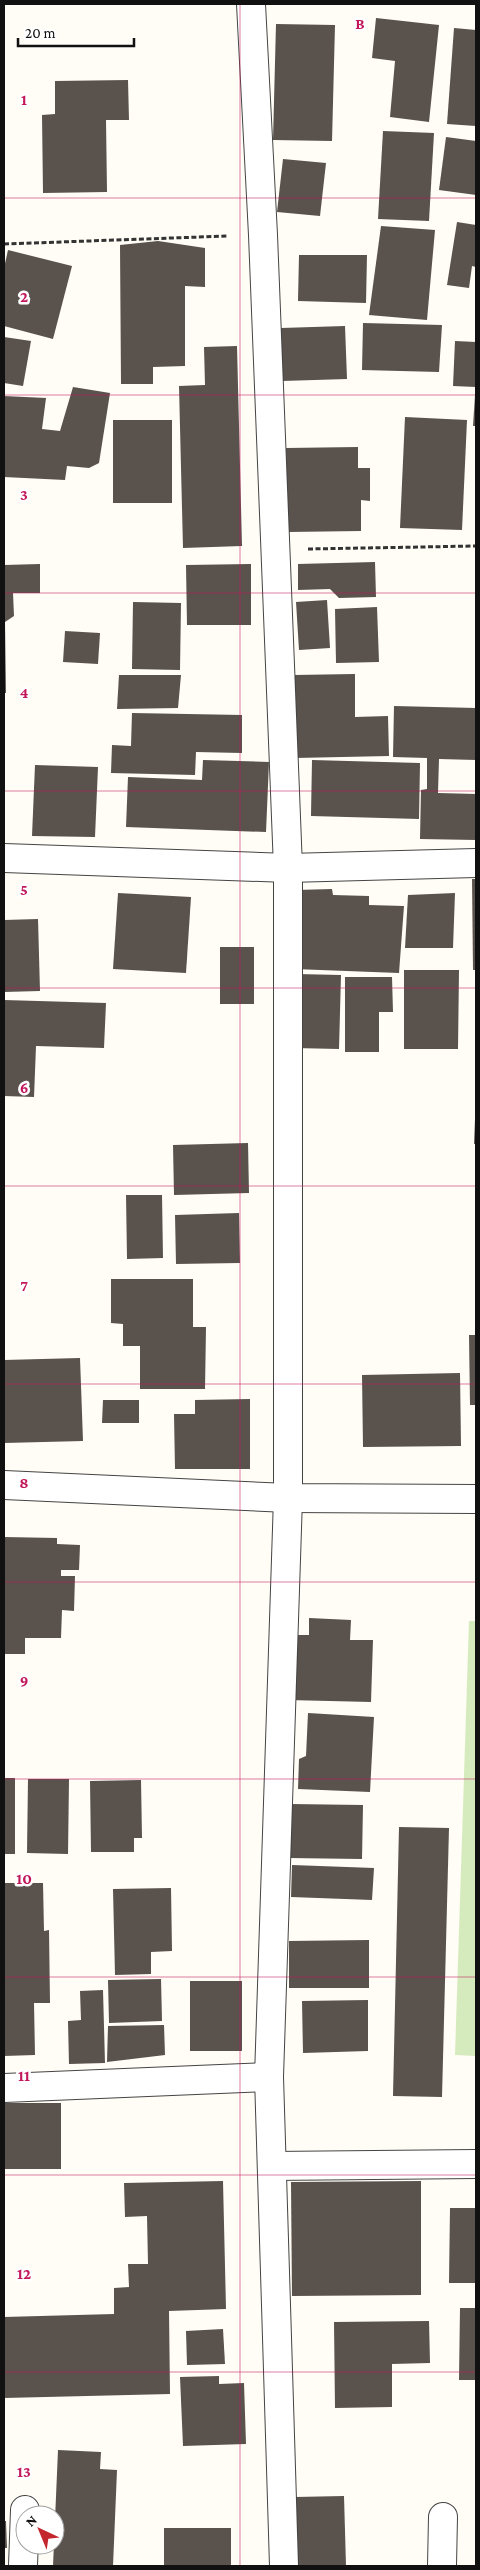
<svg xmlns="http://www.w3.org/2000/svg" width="480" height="2570" font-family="'Crimson Pro',serif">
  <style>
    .green { fill: #d5ebbd }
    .building { fill: #5a524d }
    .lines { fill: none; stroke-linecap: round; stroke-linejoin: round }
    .minor-casing { stroke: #444; stroke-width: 30 }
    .path { stroke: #333; stroke-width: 3; stroke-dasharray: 5 2.5; stroke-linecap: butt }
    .minor { stroke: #fff; stroke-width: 28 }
    .grid { fill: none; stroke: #c2185b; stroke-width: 1; stroke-opacity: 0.55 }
    .grid-label { font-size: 16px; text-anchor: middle; font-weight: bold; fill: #c2185b; stroke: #fff; stroke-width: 5; stroke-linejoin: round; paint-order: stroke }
  </style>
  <rect width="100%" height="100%" fill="#fffdf5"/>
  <!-- green -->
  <path class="green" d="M469 1621H476V2056L455 2055Z"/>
  <!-- building -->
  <g class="building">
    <path d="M376 18 439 25 429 122 390 117 395 61 372 58Z"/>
    <path d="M276 24 335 25 332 141 273 140Z"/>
    <path d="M454 28 476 30V126L447 124Z"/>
    <path d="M128 80 129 120H106L107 192 43 193 42 115 55 114V81Z"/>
    <path d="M383 131 434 133 429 221 378 219Z"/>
    <path d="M446 137 476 141V195L439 190Z"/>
    <path d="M283 159 326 163 320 216 277 212Z"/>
    <path d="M457 222 476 225V267L472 266 469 288 447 285Z"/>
    <path d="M381 226 435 230 427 320 369 315Z"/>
    <path d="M158 241 205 248V287L185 286V366L153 367V384H121L120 245Z"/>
    <path d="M8 250 72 266 53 339 4 326V268Z"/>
    <path d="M299 255H367L366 303 298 301Z"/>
    <path d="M363 323 442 325 439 372 362 370Z"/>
    <path d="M345 326 347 379 282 381 281 328Z"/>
    <path d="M4 337 31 341 23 386 4 383Z"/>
    <path d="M455 341 476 342V387L453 386Z"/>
    <path d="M237 346 242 546 183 548 179 386 205 385 204 347Z"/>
    <path d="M73 387 110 393 99 463 89 468 67 466 65 480 4 477V396L46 398 42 429 60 431Z"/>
    <path d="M475 395H476V426H473Z"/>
    <path d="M405 417 467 420 462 530 400 528Z"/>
    <rect x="113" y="420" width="59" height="83"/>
    <path d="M358 447V468H370V501L361 500V531L288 532 286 448Z"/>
    <path d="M375 562 376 597 339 598 330 589 298 590V564Z"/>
    <path d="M40 564V593H13L14 616 5 622 6 693H4V565Z"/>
    <path d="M251 564V625H187L186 565Z"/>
    <path d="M327 600 330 648 299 650 296 602Z"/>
    <path d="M133 602 181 603 180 670 132 669Z"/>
    <path d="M377 607 379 662 336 663 335 609Z"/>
    <path d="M65 631 100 633 98 664 63 662Z"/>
    <path d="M355 674V717L388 716 389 756 295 758 294 675Z"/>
    <path d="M119 675H181L178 708 117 709Z"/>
    <path d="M394 706 476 708V760L439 759 438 793 476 794V840L420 839 421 790 427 789V758L393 757Z"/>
    <path d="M132 713 242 715V753L196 752 195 775 111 773 112 745 131 746Z"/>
    <path d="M203 760 269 762 266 832 126 827 128 777 202 780Z"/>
    <path d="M312 760 420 763 419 819 311 816Z"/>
    <path d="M35 765 98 767 95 837 32 836Z"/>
    <path d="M472 879H476V970H473Z"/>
    <path d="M332 889 333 895 369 896V905L404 906 399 973 294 969 296 890Z"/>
    <path d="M118 893 191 897 186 973 113 969Z"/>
    <path d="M455 893 453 948H405L408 895Z"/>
    <path d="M38 919 40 991 4 992V920Z"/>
    <rect x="220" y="947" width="34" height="57"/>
    <path d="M404 970H459L458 1049H404Z"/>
    <path d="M297 974 341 975 339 1049 294 1048Z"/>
    <path d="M345 977H392L393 1012H379V1052H345Z"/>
    <path d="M4 1000 106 1003 104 1048 36 1046 34 1097 4 1096Z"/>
    <path d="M475 1119H476V1144H474Z"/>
    <path d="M248 1143 249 1193 174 1195 173 1145Z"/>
    <path d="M126 1195H162L163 1258 127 1259Z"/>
    <path d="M239 1213 240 1263 176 1264 175 1215Z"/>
    <path d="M111 1279H193V1327H206L205 1389H140V1346H123V1324L111 1323Z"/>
    <path d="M469 1335H476V1405H470Z"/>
    <path d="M80 1358 83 1441 4 1443V1360Z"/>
    <path d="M460 1373 461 1446 363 1447 362 1375Z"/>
    <path d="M250 1399V1469H175L174 1414H195V1400Z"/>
    <path d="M103 1400H139V1423H102Z"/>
    <path d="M4 1537 57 1538V1544L80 1545 79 1570H61V1576H75L74 1611 62 1610 61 1638H25V1654H4Z"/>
    <path d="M309 1618 351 1620 350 1640H373L371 1702 288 1700 290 1635H309Z"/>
    <path d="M308 1713 374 1717 370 1792 298 1789 299 1759 306 1756Z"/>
    <rect x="4" y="1778" width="11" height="76"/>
    <path d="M28 1779H69L68 1854 27 1853Z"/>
    <path d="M141 1780 142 1838H134V1852H91L90 1781Z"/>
    <path d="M290 1804 363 1805 362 1859 289 1858Z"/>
    <path d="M399 1827 449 1828 442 2097 393 2096Z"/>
    <path d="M292 1865 374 1868 372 1900 291 1897Z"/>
    <path d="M4 1883H43L44 1931 49 1930 50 2003H34L35 2055 4 2056Z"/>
    <path d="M171 1888 172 1951 151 1952V1974L115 1975 113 1889Z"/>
    <path d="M369 1940V1988H289V1941Z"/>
    <path d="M161 1979 162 2021 109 2023 108 1980Z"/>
    <rect x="190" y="1981" width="52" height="70"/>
    <path d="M103 1990 105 2063 69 2064 68 2021 81 2020 80 1991Z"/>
    <path d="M368 2000V2051L303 2053 302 2001Z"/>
    <path d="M164 2025 165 2055 107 2062 108 2026Z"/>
    <rect x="4" y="2103" width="57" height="66"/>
    <path d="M223 2181 226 2309 169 2311 170 2394 4 2398V2317L114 2314V2288L129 2287 128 2264H148L147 2216 125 2217 124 2183Z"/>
    <path d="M421 2181V2295L292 2296 291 2182Z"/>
    <path d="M450 2208H476V2283H449Z"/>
    <path d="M460 2308H476V2380H459Z"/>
    <path d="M429 2321 430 2363 392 2364V2407L335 2408 334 2322Z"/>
    <path d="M223 2329 225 2364 187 2365 186 2331Z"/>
    <path d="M219 2376V2384L244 2383 246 2444 183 2446 180 2377Z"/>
    <path d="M58 2450 101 2452 100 2469 117 2470 113 2566H53Z"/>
    <path d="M344 2496 346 2566H297L295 2497Z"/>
    <path d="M4 2521H6L7 2548H4Z"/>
    <rect x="164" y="2528" width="67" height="38"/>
  </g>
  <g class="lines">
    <!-- minor casing -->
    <g class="minor-casing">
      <g id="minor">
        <path d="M251 4 263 235 288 868V1498L269 2077 284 2566"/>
        <path d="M4 858 288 868 476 863"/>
        <path d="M4 1485 288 1498 476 1499"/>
        <path d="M4 2088 269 2077"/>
        <path d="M272 2166 476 2164"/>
        <path d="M23 2566 25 2510"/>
        <path d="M442 2566 443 2517"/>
      </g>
    </g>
    <!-- path -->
    <g class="path">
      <path d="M4 244 228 236"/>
      <path d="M308 549 476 546"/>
    </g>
    <!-- minor -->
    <use href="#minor" class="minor"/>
  </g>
  <!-- grid -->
  <path class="grid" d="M240 4V2566M4 198H476M4 395H476M4 593H476M4 791H476M4 988H476M4 1186H476M4 1384H476M4 1582H476M4 1779H476M4 1977H476M4 2175H476M4 2372H476"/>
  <g class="grid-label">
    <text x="360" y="29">B</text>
    <text x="24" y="105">1</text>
    <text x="24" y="302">2</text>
    <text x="24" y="500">3</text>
    <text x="24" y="698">4</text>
    <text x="24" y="895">5</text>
    <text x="24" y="1093">6</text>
    <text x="24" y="1291">7</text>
    <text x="24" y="1488">8</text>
    <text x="24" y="1686">9</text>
    <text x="24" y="1884">10</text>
    <text x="24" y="2081">11</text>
    <text x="24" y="2279">12</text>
    <text x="24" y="2477">13</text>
  </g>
  <!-- border -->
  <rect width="480" height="2570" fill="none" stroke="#111111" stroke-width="10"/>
  <!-- north arrow -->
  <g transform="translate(40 2530) rotate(316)"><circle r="24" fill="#ffffff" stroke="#a0a0a0"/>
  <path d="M0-4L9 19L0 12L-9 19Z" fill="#c4262e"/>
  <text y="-8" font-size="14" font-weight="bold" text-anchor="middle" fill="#111111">N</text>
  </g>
  <!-- scale -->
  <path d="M18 38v8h116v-8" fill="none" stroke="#111111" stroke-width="2.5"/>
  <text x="25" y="38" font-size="15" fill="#111111" stroke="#ffffff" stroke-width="4" paint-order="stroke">20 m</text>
</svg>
